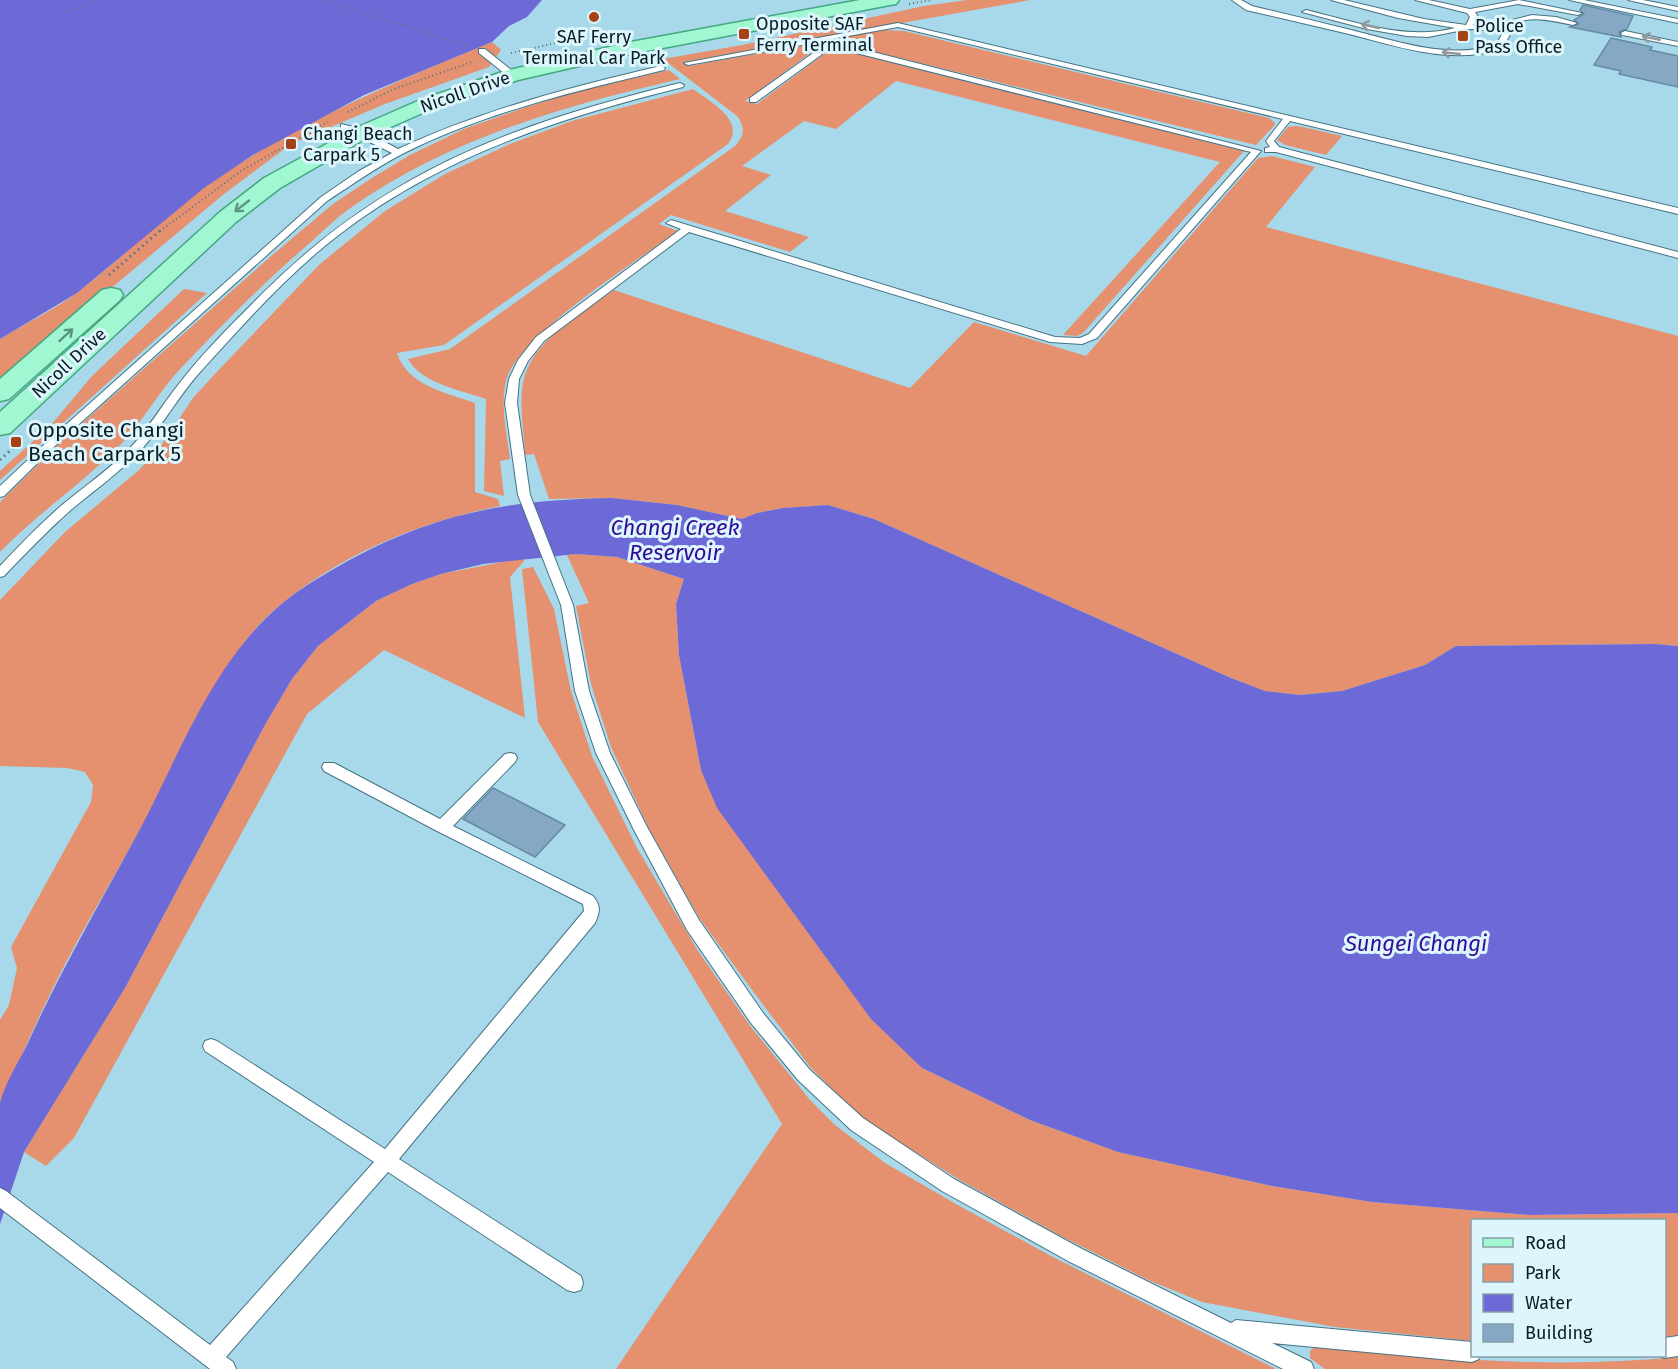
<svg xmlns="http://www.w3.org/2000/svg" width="1678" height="1369" font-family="'Fira Sans',sans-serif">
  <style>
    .green { fill: #e5906f }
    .water { fill: #6d6ad8 }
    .building { fill: #85a9c4; stroke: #6689a3; stroke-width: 1.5 }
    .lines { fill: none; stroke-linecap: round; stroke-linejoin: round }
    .lane-casing { stroke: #457383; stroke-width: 2 }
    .primary-casing { stroke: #43a780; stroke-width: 3 }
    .path-far1 { stroke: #537580; stroke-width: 2; stroke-dasharray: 1 3; stroke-linecap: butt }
    .path { stroke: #537580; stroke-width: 3; stroke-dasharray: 1.5 4; stroke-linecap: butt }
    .lane { fill: #fff; fill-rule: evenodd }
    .primary { fill: #a1f7d1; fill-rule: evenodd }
    .oneway { stroke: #90999c }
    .oneway2 { stroke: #5d9583 }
    .poi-dot { fill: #a74215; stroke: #ddf6fe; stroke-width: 2 }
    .labels { text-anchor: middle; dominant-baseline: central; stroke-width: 6; stroke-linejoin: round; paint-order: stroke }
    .far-poi-label { font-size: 18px; fill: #091d23; stroke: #ddf6fe; text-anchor: start }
    .far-street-label { font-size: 18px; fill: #091d23; stroke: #ddf6fe }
    .poi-label { font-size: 21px; fill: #091d23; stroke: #ddf6fe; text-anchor: start }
    .water-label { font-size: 22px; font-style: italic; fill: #320c96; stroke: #ddf6fe }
  </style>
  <rect width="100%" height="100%" fill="#a8d9ea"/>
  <!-- green -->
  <g class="green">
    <path d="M967 0H1030L684 62 689 66 806 45 816 49 745 101 757 104 827 52 845 51 1244 151 1083 333 1077 336 1063 335 1220 162 896 81 836 129 804 121 742 166 771 175 725 211 809 237 790 252 671 215 659 224 678 231C638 260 517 336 506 381 500 406 507 433 510 459L500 461 504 496 484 491 486 399C461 390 422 384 408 359L450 349 735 146C744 136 746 128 737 116L663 59 742 45 924 6Z"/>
    <path d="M884 30 904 31 1269 118 1275 123 1274 126 1256 145 846 45 842 41 848 36Z"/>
    <path d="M492 42 501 50 489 67 385 104 291 144 224 194 0 381V339C26 323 54 310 78 292 129 253 173 207 227 172 310 117 400 80 492 42Z"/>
    <path d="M669 70 680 79C563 106 448 139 349 209 335 219 323 231 311 242 265 281 222 325 181 368 160 390 145 418 125 440 86 481 39 512 0 552V502L62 441 270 257 333 204 372 178 410 155 464 129 526 107 588 89Z"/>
    <path d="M693 89C710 102 746 120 728 144L444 345 397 353C408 386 445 392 475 403V492L498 499 500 506C422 521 341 554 279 606 255 625 235 654 219 679 190 725 171 774 145 821 115 876 81 931 53 988 34 1026 18 1065 0 1103V1020L9 1005 17 968 11 947 91 802 93 785 85 772 67 768 0 766V600L65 532 139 470 162 444 193 398 213 376 320 264 385 211 445 174 510 144 572 121Z"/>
    <path d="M1296 126 1303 127 1342 136 1326 155 1285 145 1277 140 1288 127Z"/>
    <path d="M1272 156 1315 167 1266 227 1678 336V646L1655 644 1456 646 1425 665 1342 691 1300 695 1265 691 1231 678 874 519 828 505 783 508 757 513 742 519 677 505 612 498 549 499 534 454 525 455C524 430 517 396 526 372 541 334 583 313 614 290L910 388 974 322 1086 356 1258 158Z"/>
    <path d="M184 289 207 293 0 480V471L51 425 92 376Z"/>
    <path d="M576 554 617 557 684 579 676 604 679 655 701 770 922 1068 1030 1120 1118 1152 1272 1186 1372 1202 1530 1215 1678 1213V1338L1665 1339 1664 1220H1472V1341L1335 1327 1202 1302 1148 1280 1059 1235 960 1180 865 1121 811 1068 767 1010 700 919 649 829 611 747 591 684 576 606 589 603 567 555Z"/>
    <path d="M523 558 524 561 510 577 525 718 384 650 307 714 74 1138 46 1166 24 1152 125 988 266 723 292 679 318 646 376 601 412 584 441 574Z"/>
    <path d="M533 567 554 609 571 691 592 756 637 848 698 951 751 1027 810 1100 835 1125 885 1163 956 1204 1051 1256 1276 1369H616L782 1124 538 722 522 569Z"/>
    <path d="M1316 1346C1439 1359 1554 1369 1678 1357V1369H1325L1310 1358V1351Z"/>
  </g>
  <!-- water -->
  <g class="water">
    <path d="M0 0H542L527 17 509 26 492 42 364 95 253 155 204 188 77 293 0 339Z"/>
    <path d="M612 498 677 505 742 519 757 513 783 508 828 505 874 519 1231 678 1265 691 1300 695 1342 691 1425 665 1456 646 1655 644 1678 646V1213L1530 1215 1372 1202 1272 1186 1118 1152 1030 1120 922 1068 871 1019 717 808 701 770 679 655 676 604 684 579 617 557 576 554 483 564 441 574 412 584 376 601 318 646 292 679 266 723 125 988 24 1152 0 1224C0 1196 0 1168 0 1139 0 1128 0 1113 0 1103 5 1083 18 1063 27 1045 58 976 96 910 132 844 176 765 208 668 278 607 296 591 318 578 339 566 432 513 507 500 612 498Z"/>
  </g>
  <!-- building -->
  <g class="building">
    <path d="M1583 5 1633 16 1627 29 1619 32 1621 37 1570 27 1579 24 1574 20 1584 14 1580 10Z"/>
    <path d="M1611 38 1652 47 1650 50 1678 56V87L1619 74 1621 71 1594 65Z"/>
    <path d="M493 788 565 825 535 857 463 819Z"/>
  </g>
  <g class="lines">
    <!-- lane casing -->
    <g class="lane-casing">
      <g id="lane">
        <path d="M1232 0H1241L1252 6C1285 14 1318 22 1351 30 1397 41 1448 60 1496 45L1504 31V26L1493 30 1468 29 1428 37 1407 36 1367 29 1302 12 1306 10C1353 21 1406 41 1455 28L1398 18 1331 0H1344L1424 19 1466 25 1470 17 1467 13 1415 0H1429L1470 9 1519 0 1582 13 1578 15 1518 4 1475 12 1478 17 1473 25H1493L1532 15 1556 17 1577 23 1573 25C1553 21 1532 15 1512 24V31L1502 49C1450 65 1399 47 1349 34 1315 26 1281 18 1246 10Z"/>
        <path d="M1569 0H1584L1678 19V23Z"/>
        <path d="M1628 0H1643L1678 7V11Z"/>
        <path d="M898 23 1678 208V214L1290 121 1274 141 1279 147 1678 252V258L1276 152H1265V148L1270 147 1266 141 1283 119 898 27 831 39 834 42 1261 151 1097 338 1082 344 1050 342 689 232 544 341 528 361 519 379 517 403 530 495 573 605 589 691 610 753 647 827 699 920 763 1013 810 1070 863 1118 954 1179 1082 1249 1231 1323 1236 1320 1472 1342V1356H1480L1479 1359 1472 1362 1272 1343 1311 1362 1314 1369H1283L1068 1261 942 1191 851 1130 798 1080 751 1023 687 930 633 828 596 753 575 691 561 605 518 495 505 403 509 379 518 360 536 337 681 229 666 223 671 220 1055 337 1080 338 1089 334 1251 152 832 47 756 102H750V98L826 44 824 41 688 65 684 63Z"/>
        <path d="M1625 31 1678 42V46L1622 35 1621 33Z"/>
        <path d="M479 49H485L515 73V77H509L479 53Z"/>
        <path d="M661 66 665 68 664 70C576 91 487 112 406 152 378 166 353 184 327 201L58 443 4 496 0 497V486L50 439 321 197 359 171 392 153 341 128V124L361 129 398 149C483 110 570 87 661 66Z"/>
        <path d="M680 83 684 85 683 87C554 119 430 160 326 245 280 283 241 327 201 371 179 395 163 425 141 450 120 472 95 490 72 509 48 530 26 553 4 576L0 577V566C20 545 40 524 62 505 85 486 110 469 131 447 149 428 162 405 178 385 201 355 228 328 255 301 380 173 509 125 680 83Z"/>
        <path d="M510 753 515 754 517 758 515 762 453 826 593 896C601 906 600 912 595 923L399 1159 581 1276 583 1283 581 1290 574 1292 567 1290 388 1172 226 1357 233 1362 236 1369H210L0 1208V1188L6 1191 210 1345 374 1162 205 1051 203 1046 205 1041 211 1039 217 1041 385 1149 584 911 583 904 437 831 324 771 322 767 324 763H334L440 819 505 754Z"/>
        <path d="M1678 1336V1356L1664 1358 1659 1356H1664V1338Z"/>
      </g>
    </g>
    <!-- primary casing -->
    <g class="primary-casing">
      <g id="primary">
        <path d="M860 0H899L896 4 890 5 631 54 518 80 434 108 370 136 280 188 236 222 10 433 0 435V412L220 212 264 178 356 128 420 100 505 71 631 42Z"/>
        <path d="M111 288 120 290 123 295 120 300 9 399 0 401V379L102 290Z"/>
      </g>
    </g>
    <!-- path-far1 -->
    <g class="path-far1">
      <path d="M324 0 467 46"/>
      <path d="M909 4 931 0"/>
      <path d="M61 14 101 0"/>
      <path d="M511 53 574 39"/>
      <path d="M348 112 394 89 472 62"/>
      <path d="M160 231 241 171 328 122"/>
    </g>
    <!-- path -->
    <g class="path">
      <path d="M109 275 162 229"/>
      <path d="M0 460 15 446"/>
    </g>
    <!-- lane -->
    <use href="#lane" class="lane"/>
    <!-- primary -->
    <use href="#primary" class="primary"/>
  </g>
  <!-- one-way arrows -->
  <defs><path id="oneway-shaft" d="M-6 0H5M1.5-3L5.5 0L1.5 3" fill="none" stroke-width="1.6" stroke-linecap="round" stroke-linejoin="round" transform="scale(1.5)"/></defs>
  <g class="oneway">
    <use href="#oneway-shaft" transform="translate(1370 26) rotate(-167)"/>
    <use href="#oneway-shaft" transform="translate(1651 38) rotate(-169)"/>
    <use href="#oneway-shaft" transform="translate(1451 53) rotate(-174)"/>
  </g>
  <g class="oneway2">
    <use href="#oneway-shaft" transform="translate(242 206) rotate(142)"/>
    <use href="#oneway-shaft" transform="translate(66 335) rotate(-42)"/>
  </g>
  <!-- markers -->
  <g class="poi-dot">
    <circle cx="594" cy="17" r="6"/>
    <rect x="738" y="28" width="12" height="12" rx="3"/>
    <rect x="1457" y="30" width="12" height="12" rx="3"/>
    <rect x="285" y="138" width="12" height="12" rx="3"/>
    <rect x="10" y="436" width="12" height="12" rx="3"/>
  </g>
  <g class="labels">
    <!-- far-poi labels -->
    <g class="far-poi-label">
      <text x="756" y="24">Opposite SAF<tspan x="756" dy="21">Ferry Terminal</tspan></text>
      <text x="1475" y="26">Police<tspan x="1475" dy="21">Pass Office</tspan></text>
      <text x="594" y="37" text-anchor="middle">SAF Ferry<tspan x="594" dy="21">Terminal Car Park</tspan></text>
      <text x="303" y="134">Changi Beach<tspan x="303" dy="21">Carpark 5</tspan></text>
    </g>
    <!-- far-street labels -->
    <g class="far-street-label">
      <text transform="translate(465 92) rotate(-19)">Nicoll Drive</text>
      <text transform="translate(69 363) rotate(-43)">Nicoll Drive</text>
    </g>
    <!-- poi labels -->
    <g class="poi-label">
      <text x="28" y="430">Opposite Changi<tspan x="28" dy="24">Beach Carpark 5</tspan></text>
    </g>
    <!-- water labels -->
    <g class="water-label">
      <text x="675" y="527">Changi Creek<tspan x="675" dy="25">Reservoir</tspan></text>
      <text x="1416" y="943">Sungei Changi</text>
    </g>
  </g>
  <!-- legend -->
  <rect x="1471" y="1219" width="195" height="138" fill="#ddf6fe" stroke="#889fa6" stroke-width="1.5"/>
  <rect x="1483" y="1238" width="30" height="9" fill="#a1f7d1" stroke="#889fa6" stroke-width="1.5"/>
  <text x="1525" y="1249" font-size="18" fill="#091d23">Road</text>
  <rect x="1483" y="1264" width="30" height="18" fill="#e5906f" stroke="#889fa6" stroke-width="1.5"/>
  <text x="1525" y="1279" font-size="18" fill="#091d23">Park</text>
  <rect x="1483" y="1294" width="30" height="18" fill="#6d6ad8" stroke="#889fa6" stroke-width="1.5"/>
  <text x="1525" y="1309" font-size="18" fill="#091d23">Water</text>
  <rect x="1483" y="1324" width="30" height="18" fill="#85a9c4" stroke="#889fa6" stroke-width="1.5"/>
  <text x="1525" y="1339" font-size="18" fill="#091d23">Building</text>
</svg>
